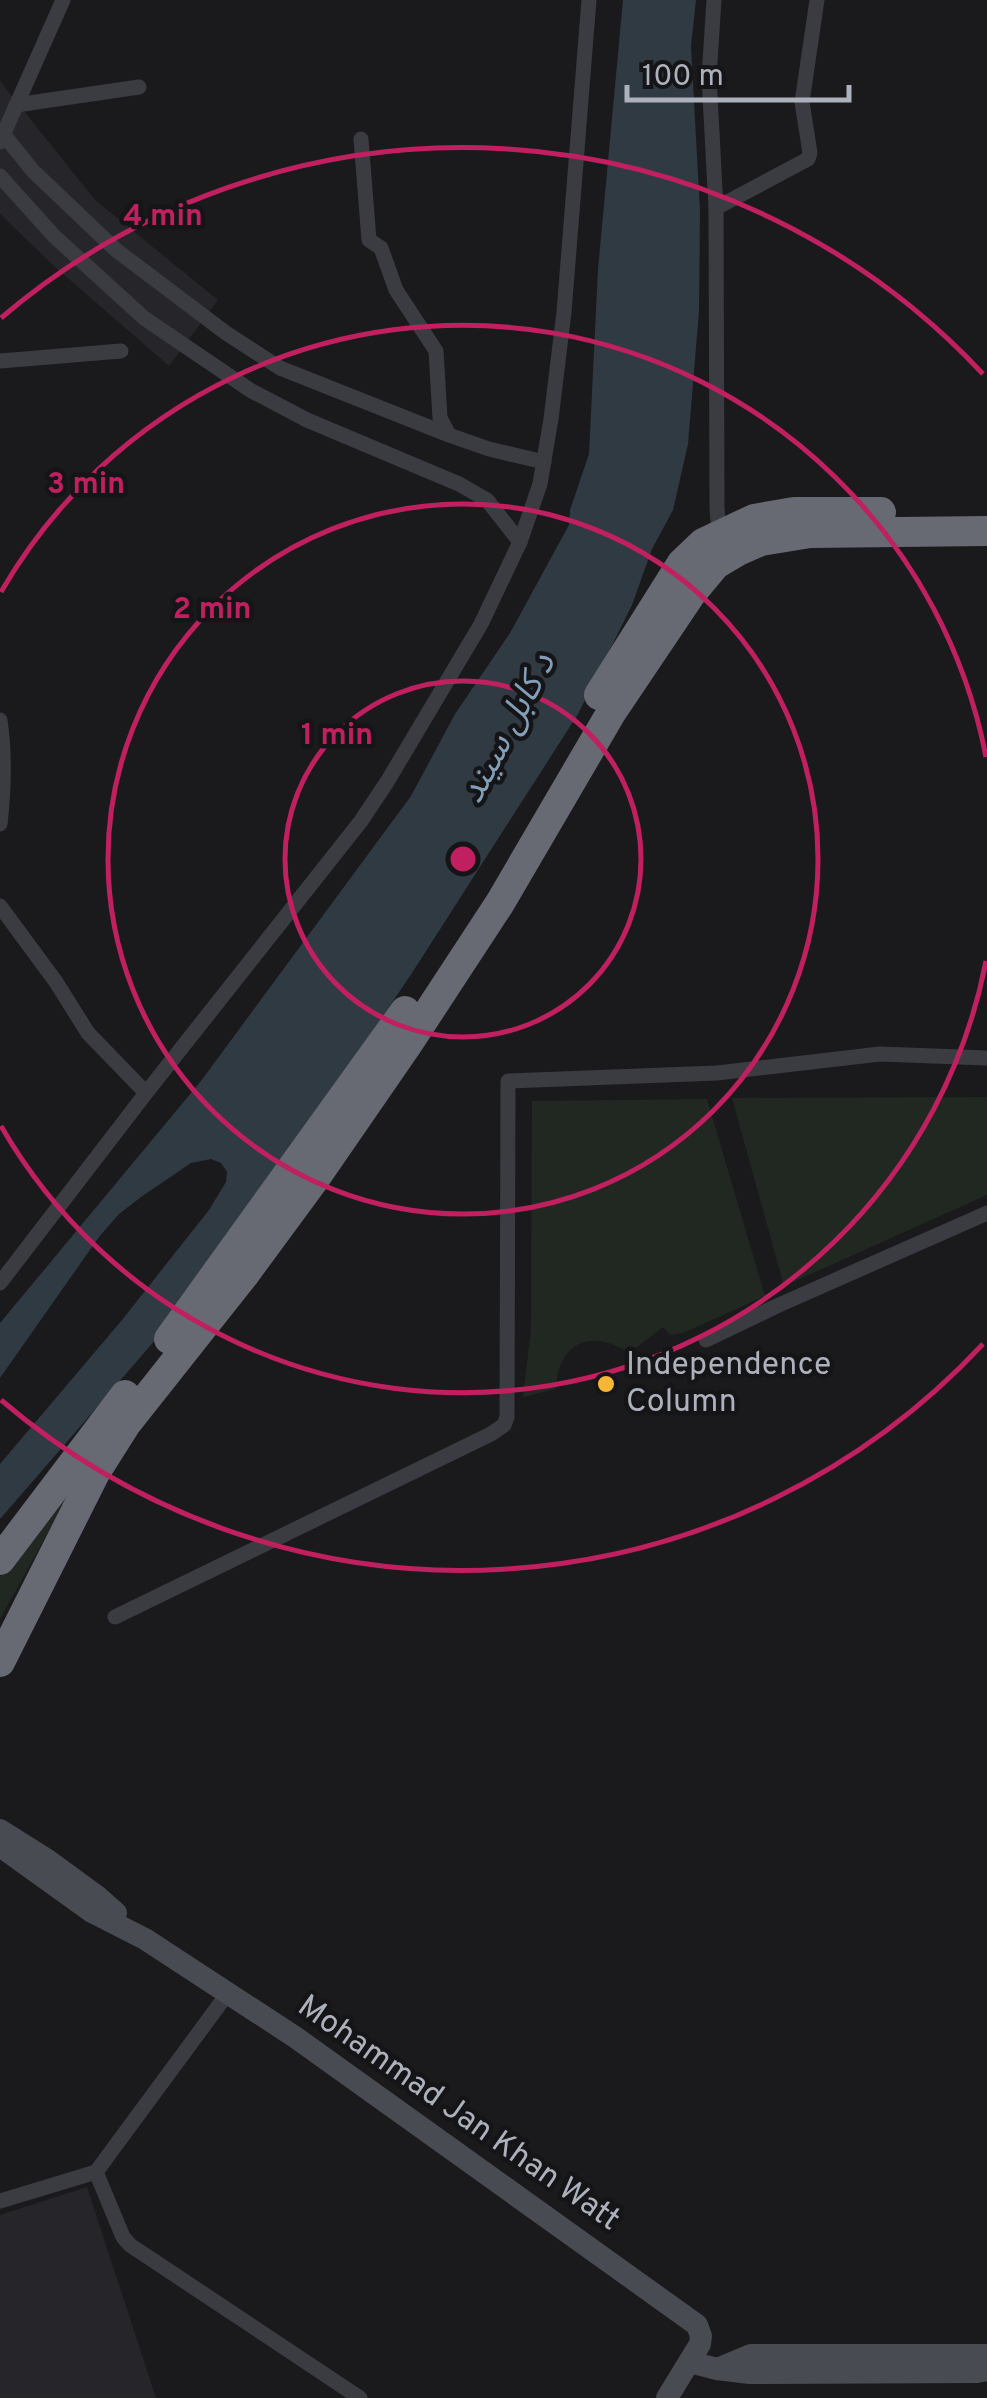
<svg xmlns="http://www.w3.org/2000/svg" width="987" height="2398" font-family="Overpass,'Noto Sans Arabic',sans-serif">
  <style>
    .built { fill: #26262a }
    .green { fill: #202821 }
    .water { fill: #2f3a42 }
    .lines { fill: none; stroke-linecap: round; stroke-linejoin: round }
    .street { stroke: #3b3c42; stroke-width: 15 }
    .secondary { stroke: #494b52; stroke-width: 22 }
    .highway { stroke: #676a73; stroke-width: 30 }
    .ring { fill: none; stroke: #c12060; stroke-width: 5 }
    .poi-dot { fill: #f8b637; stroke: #151518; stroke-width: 4 }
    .labels { text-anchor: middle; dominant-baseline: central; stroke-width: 9; stroke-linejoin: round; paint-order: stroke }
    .poi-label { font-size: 32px; fill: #acb1bc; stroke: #151518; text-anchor: start }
    .street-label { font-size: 32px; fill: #acb1bc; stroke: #151518 }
    .water-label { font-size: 35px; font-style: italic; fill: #839fb8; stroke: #151518 }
    .centre { fill: #c12060; stroke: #151518; stroke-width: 5 }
    .ring-label { font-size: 30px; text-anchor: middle; font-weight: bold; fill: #c12060; stroke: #151518; stroke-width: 9; stroke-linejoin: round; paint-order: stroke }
  </style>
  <rect width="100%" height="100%" fill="#1a1a1d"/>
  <!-- built -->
  <g class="built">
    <path d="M0 81 95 200 218 300 169 366 54 266 0 214Z"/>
    <path d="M87 2187 156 2398H0V2215Z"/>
  </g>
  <!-- green -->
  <g class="green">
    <path d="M987 1097V1195L784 1286 732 1098Z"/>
    <path d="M707 1099 765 1296 683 1333 670 1335 663 1327 629 1353C591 1328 558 1342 556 1389L523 1397 531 1329 532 1101Z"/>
    <path d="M75 1484 0 1619V1577Z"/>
  </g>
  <!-- water -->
  <path class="water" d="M623 0H696L691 46 700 211 699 311 688 444 673 510 652 549 632 605 578 714 412 973 318 1112 157 1338 0 1519V1464L122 1320 209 1210 226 1182 227 1172 221 1163 211 1159 191 1163 141 1197 119 1214 99 1237 0 1378V1323L201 1081 411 796 455 714 510 633 569 525 570 510 589 454 598 269Z"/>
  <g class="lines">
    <!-- street -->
    <g class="street">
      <path d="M714 0 709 77 716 208 717 508 719 534"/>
      <path d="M16 105 139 87"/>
      <path d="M0 130 33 171 116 250 226 333 280 368 449 435 489 449 544 462"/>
      <path d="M361 139 369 240 381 248 396 290 436 351 440 418 449 435"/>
      <path d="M0 142 63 0"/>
      <path d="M0 176 54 236 144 318 250 390 307 420 459 484 487 500 520 542"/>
      <path d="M716 208 808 159 810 153 802 102 817 0"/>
      <path d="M0 361 121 351"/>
      <path d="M0 720C5 754 4 789 0 824"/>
      <path d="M0 906 56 982 88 1033 146 1093"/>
      <path d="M0 1283 146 1093 361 821 387 782 481 624 520 542 540 484 551 419 564 312 589 0"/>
      <path d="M706 1340 779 1305 987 1213"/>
      <path d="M115 1617 491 1434 504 1425 507 1417 508 1081 717 1073 880 1054 987 1058"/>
      <path d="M96 2172 123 2237 130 2245 360 2398"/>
      <path d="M0 2201 96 2172 228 1993"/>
    </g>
    <!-- secondary -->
    <g class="secondary">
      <path d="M0 1830 46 1859 98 1897 116 1913"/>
      <path d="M0 1846 92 1912 145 1939 295 2037 697 2325 701 2336 700 2344 667 2398"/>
      <path d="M690 2362 717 2369 750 2373 977 2372 987 2370"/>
      <path d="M720 2368 751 2355H987"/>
    </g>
    <!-- highway -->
    <g class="highway">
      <path d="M599 695 682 563 703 543 754 519 794 512H881"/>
      <path d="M169 1339 405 1011"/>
      <path d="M0 1560 125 1395"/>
      <path d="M0 1662 95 1473 126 1424 244 1275 316 1177 407 1045 500 903 611 713 691 594 716 564 738 551 761 541 810 533 987 531"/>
    </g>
  </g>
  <!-- distance rings -->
  <g class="ring">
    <circle cx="463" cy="859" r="178"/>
    <circle cx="463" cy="859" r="355"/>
    <path d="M986 961A533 533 0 0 1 1 1126M1 592A533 533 0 0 1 986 757"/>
    <path d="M983 1344A711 711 0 0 1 1 1400M1 318A711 711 0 0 1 983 374"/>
  </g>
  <!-- markers -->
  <circle class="poi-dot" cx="606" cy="1384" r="10"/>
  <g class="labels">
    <!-- poi labels -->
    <g class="poi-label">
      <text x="626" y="1366">Independence<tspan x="626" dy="37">Column</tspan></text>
    </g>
    <!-- street labels -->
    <g class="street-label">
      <text transform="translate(458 2114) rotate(35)">Mohammad Jan Khan Watt</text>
    </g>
    <!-- water labels -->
    <g class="water-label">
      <text transform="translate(509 729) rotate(-62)">د کابل سيند</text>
    </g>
  </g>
  <circle cx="463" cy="859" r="15" class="centre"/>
  <g class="ring-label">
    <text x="163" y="225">4 min</text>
    <text x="86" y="493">3 min</text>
    <text x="212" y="618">2 min</text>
    <text x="337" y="744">1 min</text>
  </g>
  <!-- scale -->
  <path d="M627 85v15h222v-15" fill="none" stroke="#acb1bc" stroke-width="5"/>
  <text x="642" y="85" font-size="30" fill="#acb1bc" stroke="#151518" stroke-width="8" paint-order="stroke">100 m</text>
</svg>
